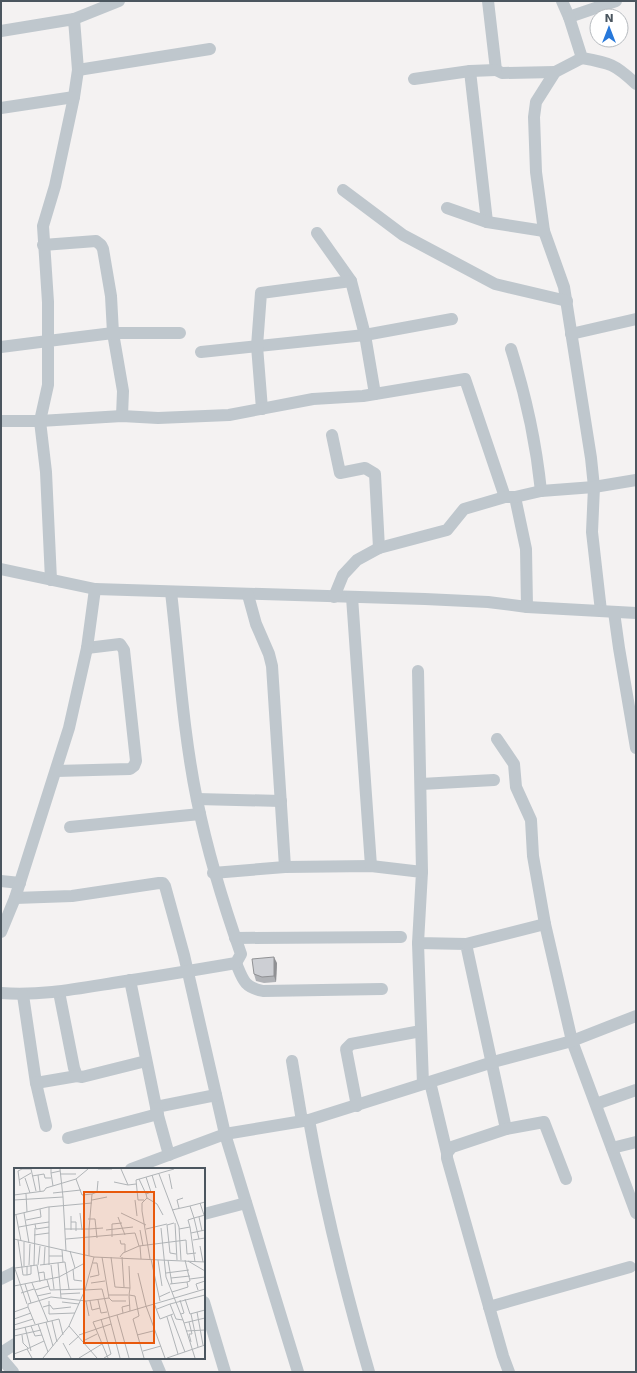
<svg xmlns="http://www.w3.org/2000/svg" width="637" height="1373" font-family="'DejaVu Sans',sans-serif">
  <style>
    .lines { fill: none; stroke-linecap: round; stroke-linejoin: round }
    .minor { stroke: #bfc7cd; stroke-width: 12 }
    .wall { fill: #b0b2b6 }
    .shaded-wall { fill: #909194 }
    .building { fill: #cdcfd4; stroke: #909194 }
    .inset-road { fill: none; stroke: #b0b4b7; stroke-width: 1 }
    .view { fill: #e8590c; fill-opacity: 0.15; stroke: #e8590c; stroke-width: 2 }
    .inset-edge { fill: none; stroke: #4b565f; stroke-width: 2 }
  </style>
  <rect width="100%" height="100%" fill="#f4f2f2"/>
  <g class="lines">
    <!-- minor -->
    <g class="minor">
      <path d="M488 1 496 70 502 73 555 72"/>
      <path d="M562 1 569 17 616 1"/>
      <path d="M569 17 582 58C610 63 615 64 636 84"/>
      <path d="M74 19 119 1"/>
      <path d="M1 31 74 19 78 70 74 97 55 186 43 226 48 302V341L1 347"/>
      <path d="M582 58 555 72 536 102 534 117 536 172 544 231 564 287 591 458 594 487 592 532 601 611"/>
      <path d="M78 70 210 49"/>
      <path d="M470 71 487 222"/>
      <path d="M414 79 470 71 496 70"/>
      <path d="M1 108 74 97"/>
      <path d="M343 190 403 235 495 284 567 301"/>
      <path d="M447 208 487 222 544 231"/>
      <path d="M317 233 351 281 365 335 375 394"/>
      <path d="M43 245 96 241 101 245 103 249 111 296 113 333 123 391 122 416"/>
      <path d="M571 334 636 319"/>
      <path d="M511 349C526 396 536 442 541 491"/>
      <path d="M201 352 365 335 452 319"/>
      <path d="M262 409 257 346 261 293 351 281"/>
      <path d="M1 421H40L122 416 158 418 229 415 313 399 363 396 465 379 505 497"/>
      <path d="M332 435 340 473 365 468 375 474 379 548"/>
      <path d="M515 497 526 549 527 607"/>
      <path d="M1 569 95 589 425 599 488 602 527 607 636 613"/>
      <path d="M51 580 46 472 40 421 48 385V341L113 333H180"/>
      <path d="M248 595 256 624 269 654 272 666 285 867 371 866 422 872 418 943 466 944 506 1129 452 1147 447 1153V1158L503 1356 509 1372"/>
      <path d="M334 597 343 575 357 560 379 548 447 530 464 509 505 497H515L541 491 594 487 636 480"/>
      <path d="M352 597 371 866"/>
      <path d="M614 612 619 648 636 748"/>
      <path d="M418 671 422 872"/>
      <path d="M497 739 514 764 516 787 531 820 533 856 545 924 572 1041 636 1213"/>
      <path d="M56 771 130 769 134 766 136 761 124 650 120 644 87 648"/>
      <path d="M421 784 494 780"/>
      <path d="M197 799 281 801"/>
      <path d="M70 827 200 814"/>
      <path d="M213 873 285 867"/>
      <path d="M1 881 20 883"/>
      <path d="M15 898 72 896 159 883H163L165 886 184 955 225 1134 298 1372"/>
      <path d="M1 932 15 898 69 728 87 648 95 589"/>
      <path d="M235 938 401 937"/>
      <path d="M418 943 423 1084"/>
      <path d="M466 944 545 924"/>
      <path d="M236 963C243 980 244 987 263 991L382 989"/>
      <path d="M130 980 156 1107 216 1095"/>
      <path d="M59 992 74 1068 77 1076 82 1077 146 1061"/>
      <path d="M1 993C39 996 76 989 113 983 154 977 195 970 236 963L241 954C223 903 208 854 197 800 183 732 179 661 171 592"/>
      <path d="M23 995 36 1083 46 1126"/>
      <path d="M292 1061 302 1121"/>
      <path d="M430 1082 447 1153"/>
      <path d="M36 1083 77 1076"/>
      <path d="M596 1104 636 1090"/>
      <path d="M357 1106 346 1049 351 1044 421 1031"/>
      <path d="M156 1108 169 1155"/>
      <path d="M309 1120C324 1205 345 1289 369 1372"/>
      <path d="M506 1129 544 1122 566 1179"/>
      <path d="M68 1138 158 1114"/>
      <path d="M612 1148 636 1142"/>
      <path d="M131 1169 225 1134 309 1120 493 1062 572 1041 636 1016"/>
      <path d="M204 1214 246 1203"/>
      <path d="M1 1279 15 1272"/>
      <path d="M204 1302 225 1372"/>
      <path d="M489 1307 630 1267"/>
      <path d="M1 1353 15 1344"/>
      <path d="M1 1358 13 1372"/>
      <path d="M154 1358 160 1372"/>
    </g>
  </g>
  <!-- wall -->
  <path class="wall" d="M277 963 276 982 264 983 256 981 254 974Z"/>
  <!-- shaded-wall -->
  <path class="shaded-wall" d="M274 957 277 963 276 982 274 976Z"/>
  <!-- building -->
  <path class="building" d="M274 957V976L262 977 254 974 252 959Z"/>
  <!-- overview -->
  <g transform="translate(14 1168)">
    <rect width="191" height="191" fill="#f4f2f2"/>
    <path class="inset-road" d="M17 1 22 23M37 1V5L46 3M84 1H98M107 1 114 17 122 16M37 5 39 18M46 6H62M145 6 165 59 167 92M155 6 158 21M24 7 26 23M138 7 142 20M18 8 30 6 31 10H37M11 10 16 25M125 11 132 26 137 24 132 9M5 12 17 5M100 14 114 17M6 18 4 3 8 1H17M39 25 67 22M12 26 13 44M78 26 83 24 84 13M132 26 133 30 143 36 149 47M0 27 30 23 32 20 62 11 74 1M49 29 52 83M133 30 128 35V43L136 91M0 32 49 29 46 1M78 32 93 29M121 32 123 48M130 32H124L122 12 160 1M186 35 190 47M35 39V97M165 40 163 32 169 30M158 42 176 38M10 45 15 75M66 45 68 62M107 45 132 57M0 47 34 39 78 35M2 47 7 73M104 49 111 67M185 49 188 63M74 51H81L83 70M12 52 27 49 26 41M57 54H62V63M160 55 153 57 156 85 162 86M161 55 163 92M21 56 35 54M5 59 21 56 22 61 35 59M176 59 181 94M147 60 152 109 169 152M51 61H75L78 26 68 27 62 11M132 61 153 56M165 61 176 59 174 52 180 50 176 38 191 34M57 62V48M92 62 119 59M126 62 129 78M177 65 191 62M20 67 35 65M98 69V56L108 55M0 71 80 89 191 94M52 71 121 65 125 78M185 71 180 50 191 47M4 72 9 107H13M106 72 107 76H111V84M179 72 191 70M10 74V98M126 78 127 91M186 78 189 94M48 82 49 94M56 83 61 100M35 88H48M75 88V61L89 60M97 89 101 119 116 120 115 127 121 128 125 148 119 151 130 190M106 89 109 85 125 78 172 72 173 86 182 85M108 89 110 119M137 91 146 133M144 92 148 118M154 92 157 110M174 93 191 103M44 95 47 130M15 97 16 76M20 97 21 60M24 97 26 78M26 97 51 94 55 121M30 97 31 79M37 97 40 121M0 98 13 136M13 98V107L17 106V97M115 98 116 120M1 100 23 97 26 114M59 101 60 112 68 113M24 105 30 104 31 112M124 105 132 138 151 190M152 105 175 102M76 109 85 107 83 95H79M176 111 191 109M33 112 36 122 72 121M18 115 34 154M77 115 91 113M11 116 17 135M156 116 173 114M158 116 157 110 176 108M0 118 45 109 69 96M21 122 35 118M71 122 88 121 106 190M184 122 182 116 191 113M158 124 174 119 173 114 176 113 171 92M7 125 20 121M47 126 66 125M95 127H114M115 127 116 143M23 128 37 125M145 129 156 124M95 130 98 133H112M171 131 176 146 191 142M84 132 87 145 93 144M166 132 170 145 167 146M35 133V146L61 145M72 133 75 148M76 133 78 142 86 140M48 134 65 136M140 135 146 151 159 146M156 136 191 127M14 139 21 156M29 139 36 137 39 141 57 139M143 141 156 136 162 151 169 152 170 155 191 150M0 144 14 139V136L37 129 72 133 95 130 88 89M183 144 189 177M109 145 108 139 116 137M177 146 184 179M103 147 115 190M157 147 171 184M153 149 164 186M0 151 17 145M87 151 97 186 90 190M38 153 43 174M32 154 39 178M175 154 178 166H175L177 174M170 155 181 190M24 156 34 184M0 157 19 151M17 158 21 168 28 167M55 158 83 190M11 159 17 183M0 162 45 151 49 167M172 163 191 162M8 167 9 175 14 180M65 167 97 156M123 167 139 163M0 168 27 162M69 173 83 166M49 175 57 190M55 177 65 168M13 181 30 173M129 183 147 178M0 186 13 181 18 190M29 190 55 158 71 122 80 89M65 190 88 176M94 190 79 154 191 121M153 190 191 177"/>
    <path class="view" d="M70 24H140V175H70Z"/>
    <rect width="191" height="191" class="inset-edge"/>
  </g>
  <!-- border -->
  <rect width="637" height="1373" fill="none" stroke="#4b565f" stroke-width="4"/>
  <!-- north arrow -->
  <g transform="translate(609 28)"><circle r="19" fill="#ffffff" stroke="#b7bbbf"/>
  <path d="M0-3L7 15L0 10L-7 15Z" fill="#2778da"/>
  <text y="-6" font-size="11" font-weight="bold" text-anchor="middle" fill="#4b565f">N</text>
  </g>
</svg>
